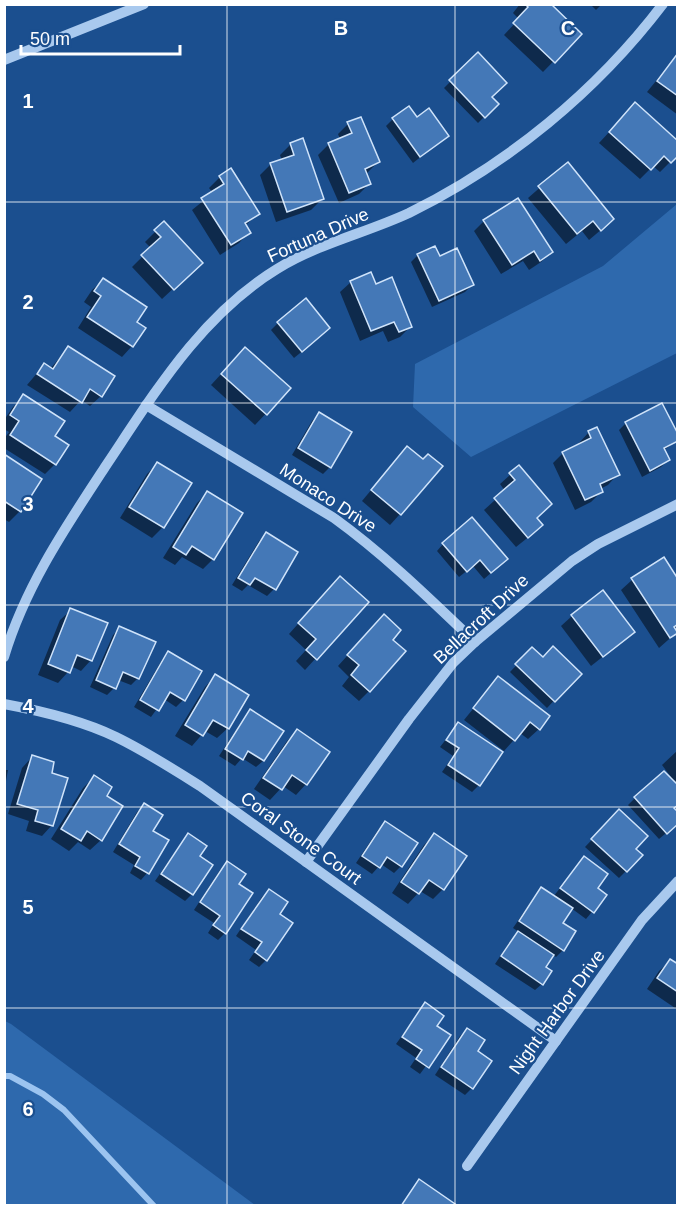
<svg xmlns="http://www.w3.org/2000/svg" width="682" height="1210" font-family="Arial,sans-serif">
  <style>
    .green { fill: #2e69ad }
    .shadow { fill: #0007 }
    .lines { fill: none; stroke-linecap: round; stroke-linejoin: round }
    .stream { stroke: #9cc4f0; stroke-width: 6 }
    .building { fill: #4478b7; stroke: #cfe3fa; stroke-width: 1.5 }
    .minor { stroke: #a9c9ee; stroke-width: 10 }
    .grid { fill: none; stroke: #fff; stroke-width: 1.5; stroke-opacity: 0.55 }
    .labels { text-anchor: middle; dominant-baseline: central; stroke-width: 4.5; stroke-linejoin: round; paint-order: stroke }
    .street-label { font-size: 18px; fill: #fff; stroke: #1b4f8f }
    .grid-label { font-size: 20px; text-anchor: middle; font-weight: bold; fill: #fff; stroke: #1b4f8f; stroke-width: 4.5; stroke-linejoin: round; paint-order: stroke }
  </style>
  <rect width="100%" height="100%" fill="#1b4f8f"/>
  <!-- green -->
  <g class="green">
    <path d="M677 204V353L471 457 413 407 415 364 603 266Z"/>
    <path d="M5 1021 11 1024 255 1205H5Z"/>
  </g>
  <!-- shadow -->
  <g class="shadow">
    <path d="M520 4H549L580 34 543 72 504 35 519 19 513 13Z"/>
    <path d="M590 4H602L596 10Z"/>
    <path d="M478 54 490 97 497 104 478 123 444 88Z"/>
    <path d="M678 54V115L647 92Z"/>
    <path d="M625 115 670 162 660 172 653 166 640 179 599 143Z"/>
    <path d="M393 119H416L447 136 413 163 386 126Z"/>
    <path d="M348 124 378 162 366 174 370 183 359 194 339 203 318 155 329 144 340 139 338 134Z"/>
    <path d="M291 144 322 199 311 210 276 222 260 175 271 164 282 161 280 155Z"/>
    <path d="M567 164 602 229 589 240 582 231 566 244 528 198Z"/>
    <path d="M220 177 258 213 245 226 249 232 239 243 220 255 192 210 213 193 209 188Z"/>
    <path d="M484 221 551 252 541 262 529 270 523 261 501 274 474 231Z"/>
    <path d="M164 223 190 273 162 299 132 267 151 248 145 242Z"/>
    <path d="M418 255 472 285 465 292 432 307 411 262Z"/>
    <path d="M103 280 135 322 144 328 132 346 122 357 78 328 91 307 84 302 92 290Z"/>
    <path d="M351 282 375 286 411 326 400 337 388 342 383 331 360 341 340 292Z"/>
    <path d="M278 323 322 335 294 358 271 330Z"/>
    <path d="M68 348 101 396 90 406 81 400 70 412 27 385 44 365 50 369Z"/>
    <path d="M235 359 289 389 255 425 211 385Z"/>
    <path d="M24 396 53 436 55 464 45 474 4 448V439L9 432 4 429V420L13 407Z"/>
    <path d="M319 414 330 467 323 474 292 455 312 421Z"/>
    <path d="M626 423 678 440 664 450 668 460 661 467 642 477 619 430Z"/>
    <path d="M589 432 618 474 608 485 600 489 601 492 591 502 575 510 553 463 563 453 580 445 579 443Z"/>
    <path d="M4 456 40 480 20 511 9 522 4 519Z"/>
    <path d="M397 459 400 514 390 525 362 501Z"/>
    <path d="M157 464 190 483 163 527 152 538 120 518 147 474Z"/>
    <path d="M519 467 535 518 531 535 516 547 484 510 505 491 500 484Z"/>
    <path d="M207 493 213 559 203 569 182 557 175 565 163 558 197 503Z"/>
    <path d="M266 534 296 552 274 589 267 596 248 585 242 591 232 585 259 541Z"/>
    <path d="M443 544 500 565 484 579 473 566 459 577 437 551Z"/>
    <path d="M663 559 678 582V626L673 629 676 633 659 648 621 590 632 580Z"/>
    <path d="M330 588 367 602 305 670 296 661 306 650 289 634Z"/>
    <path d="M71 610 91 660 81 671 71 666 68 672 58 683 38 675 60 620Z"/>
    <path d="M572 616 634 632 591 666 561 626Z"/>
    <path d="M373 627 390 640 369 691 359 701 342 686 349 677 338 666Z"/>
    <path d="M120 628 138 678 131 685 118 680 114 688 107 695 90 687 113 635Z"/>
    <path d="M532 649 542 658 579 674 547 708 510 672Z"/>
    <path d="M168 653 183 700 176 707 164 699 151 717 134 707 162 660Z"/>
    <path d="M215 676 228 728 217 738 205 731 192 746 175 736 205 687Z"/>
    <path d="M498 678 539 729 528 739 520 733 504 751 464 720Z"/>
    <path d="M251 711 282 732 263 761 256 767 242 758 235 766 219 756 244 718Z"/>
    <path d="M458 724 479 785 472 792 442 772 453 756 440 747Z"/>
    <path d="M297 731 306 784 296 795 283 786 270 800 254 789 287 741Z"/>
    <path d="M678 750V804L673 808 678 823 659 839 628 805 635 798 671 777 662 765Z"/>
    <path d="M32 757 50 774 52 825 42 836 26 831 29 821 8 814 22 768Z"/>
    <path d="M4 770H8L4 792Z"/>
    <path d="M94 777 105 796 101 840 90 850 78 842 69 851 51 839 83 788Z"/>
    <path d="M144 805 151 831 147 873 141 880 130 873 134 865 113 852 137 812Z"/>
    <path d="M619 811 633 849 641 856 619 878 585 847Z"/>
    <path d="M385 823 401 866 394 873 381 864 372 874 356 863 378 830Z"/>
    <path d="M188 835 198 857 211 865 192 894 185 901 155 881 182 842Z"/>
    <path d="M434 835 443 889 433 899 420 891 408 904 392 893 424 845Z"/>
    <path d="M584 858 596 888 605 896 586 919 571 908 561 924 563 950 556 957 552 954 544 967 542 984 535 990 495 964 511 940 519 932 513 928 535 896 541 889 553 897Z"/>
    <path d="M227 863 225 933 218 940 208 933 214 923 194 910 220 870Z"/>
    <path d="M269 891 278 914 266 960 259 967 249 960 256 950 236 936 262 897Z"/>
    <path d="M670 961 678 966V1010L647 989 659 971Z"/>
    <path d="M425 1004 435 1026 449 1035 420 1074 410 1067 416 1058 396 1044Z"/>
    <path d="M467 1030 476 1052 472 1088 465 1095 435 1075 460 1036Z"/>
  </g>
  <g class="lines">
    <!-- stream -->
    <path class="stream" d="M4 1076H10L43 1094 64 1110 154 1206"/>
  </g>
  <!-- building -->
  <g class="building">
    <path d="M525 4H551L582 34 555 63 513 23 528 7Z"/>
    <path d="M478 52 507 83 492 97 499 104 485 118 449 80Z"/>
    <path d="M678 53V96L657 81Z"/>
    <path d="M635 102 678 141V156L671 163 664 156 651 170 609 132Z"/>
    <path d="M409 106 417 117 429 108 449 136 420 157 392 118Z"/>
    <path d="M361 117 380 162 365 169 371 184 349 193 328 143 352 133 347 122Z"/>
    <path d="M303 138 324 199 287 212 270 163 294 155 290 143Z"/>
    <path d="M568 162 614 219 601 231 593 221 577 234 538 186Z"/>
    <path d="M231 168 260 214 245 223 251 233 231 245 201 198 224 184 219 176Z"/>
    <path d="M518 198 553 252 540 261 534 251 512 265 483 220Z"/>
    <path d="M164 221 203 263 174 290 141 255 161 237 154 230Z"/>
    <path d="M435 246 440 256 457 248 474 285 439 301 417 254Z"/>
    <path d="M371 272 376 284 392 277 412 327 399 332 394 322 371 331 350 281Z"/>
    <path d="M103 278 147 307 137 322 146 328 133 347 87 317 101 296 94 291Z"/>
    <path d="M306 298 330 328 302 352 277 322Z"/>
    <path d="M68 346 115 376 102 397 90 389 82 403 37 374 44 363 53 369Z"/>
    <path d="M245 347 291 388 267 415 221 374Z"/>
    <path d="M23 394 65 421 55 436 69 445 56 465 10 435 19 421 10 415Z"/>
    <path d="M662 403 678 434V441L664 448 670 460 650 471 625 422Z"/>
    <path d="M319 412 352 432 331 468 298 448Z"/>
    <path d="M597 427 620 475 600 484 603 492 585 500 562 452 591 438 588 431Z"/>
    <path d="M407 446 423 459 428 454 443 466 401 515 371 490Z"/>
    <path d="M4 454 42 479 21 512 4 501Z"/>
    <path d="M157 462 192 483 164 528 129 507Z"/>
    <path d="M519 465 552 504 537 518 543 525 528 538 494 498 515 480 509 473Z"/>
    <path d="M207 491 243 513 214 560 192 546 186 555 173 547Z"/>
    <path d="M472 517 508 559 491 573 480 560 467 572 442 543Z"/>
    <path d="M266 532 298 552 276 590 255 578 250 585 238 578Z"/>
    <path d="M664 557 678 579V624L674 627 678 633 670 638 631 578Z"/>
    <path d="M340 576 369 602 317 660 306 650 316 639 298 623Z"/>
    <path d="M603 590 635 632 603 657 571 615Z"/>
    <path d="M70 608 108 623 92 661 77 655 70 673 48 664Z"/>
    <path d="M384 614 401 630 393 640 406 651 370 692 351 675 359 665 347 655Z"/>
    <path d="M119 626 156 642 139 679 123 672 116 689 96 680Z"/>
    <path d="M553 646 582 674 555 702 515 664 532 647 543 657Z"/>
    <path d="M168 651 202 671 185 701 170 692 159 711 140 700Z"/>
    <path d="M215 674 249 695 229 729 213 720 203 736 185 725Z"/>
    <path d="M498 676 550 716 540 730 530 722 515 741 473 708Z"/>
    <path d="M250 709 284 731 264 761 248 751 243 760 225 749Z"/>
    <path d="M458 722 503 752 480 786 448 765 459 748 446 740Z"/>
    <path d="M297 729 330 752 307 785 292 775 282 790 263 778Z"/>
    <path d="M32 755 54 762 52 773 68 778 53 826 35 821 38 810 17 804Z"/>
    <path d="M664 771 678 785V805L674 808 678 812V824L667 834 634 797Z"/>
    <path d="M94 775 112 787 107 796 123 806 102 841 87 831 81 841 61 829Z"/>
    <path d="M144 803 163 815 153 831 169 840 149 874 135 866 140 857 119 844Z"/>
    <path d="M619 809 648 836 636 849 643 855 627 872 591 839Z"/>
    <path d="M385 821 418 843 402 867 387 857 380 868 362 856Z"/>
    <path d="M188 833 207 846 200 856 213 865 193 895 161 874Z"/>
    <path d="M434 833 467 856 444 890 429 880 419 894 401 882Z"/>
    <path d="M584 856 608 874 598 888 607 895 594 913 560 888Z"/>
    <path d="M227 861 246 874 239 884 253 893 226 934 213 925 220 916 200 902Z"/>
    <path d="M541 887 573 908 563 923 576 931 564 951 519 921Z"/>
    <path d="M269 889 288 902 280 914 293 923 267 961 255 952 262 942 241 929Z"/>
    <path d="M518 931 554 955 546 967 552 971 543 985 501 956Z"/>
    <path d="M670 959 678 964V992L657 978Z"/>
    <path d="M425 1002 444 1016 437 1026 451 1035 429 1068 416 1059 422 1050 402 1037Z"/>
    <path d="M467 1028 485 1040 478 1051 492 1061 473 1089 441 1067Z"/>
    <path d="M419 1179 458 1206H401Z"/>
  </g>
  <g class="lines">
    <!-- minor -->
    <g class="minor">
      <path d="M4 60 144 4"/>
      <path d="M146 405 334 518C385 555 429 598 475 642"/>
      <path d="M4 657C25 587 65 528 105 467 154 394 200 316 277 269 317 244 366 233 409 213 508 164 596 92 663 4"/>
      <path d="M4 704C42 711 81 720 116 737 145 751 173 769 200 786L556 1041"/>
      <path d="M306 862 409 719 453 663 475 642 572 561 598 544 678 504"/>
      <path d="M467 1166 642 920 678 881"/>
    </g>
  </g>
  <!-- grid -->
  <path class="grid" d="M227 4V1206M455 4V1206M4 202H678M4 403H678M4 605H678M4 807H678M4 1008H678"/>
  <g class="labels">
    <!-- street labels -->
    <g class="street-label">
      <text transform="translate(318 235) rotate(-24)">Fortuna Drive</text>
      <text transform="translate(328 498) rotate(33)">Monaco Drive</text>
      <text transform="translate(481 619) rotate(-43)">Bellacroft Drive</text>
      <text transform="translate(301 838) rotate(36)">Coral Stone Court</text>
      <text transform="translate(557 1012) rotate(-54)">Night Harbor Drive</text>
    </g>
  </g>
  <g class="grid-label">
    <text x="341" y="35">B</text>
    <text x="568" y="35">C</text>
    <text x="28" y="108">1</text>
    <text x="28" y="309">2</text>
    <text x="28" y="511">3</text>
    <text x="28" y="713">4</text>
    <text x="28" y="914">5</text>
    <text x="28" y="1116">6</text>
  </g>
  <!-- border -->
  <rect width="682" height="1210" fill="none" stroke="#ffffff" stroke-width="12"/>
  <!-- scale -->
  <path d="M21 45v9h159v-9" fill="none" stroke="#ffffff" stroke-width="3"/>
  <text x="30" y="45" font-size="18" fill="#ffffff" stroke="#1b4f8f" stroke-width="4.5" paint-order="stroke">50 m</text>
</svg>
